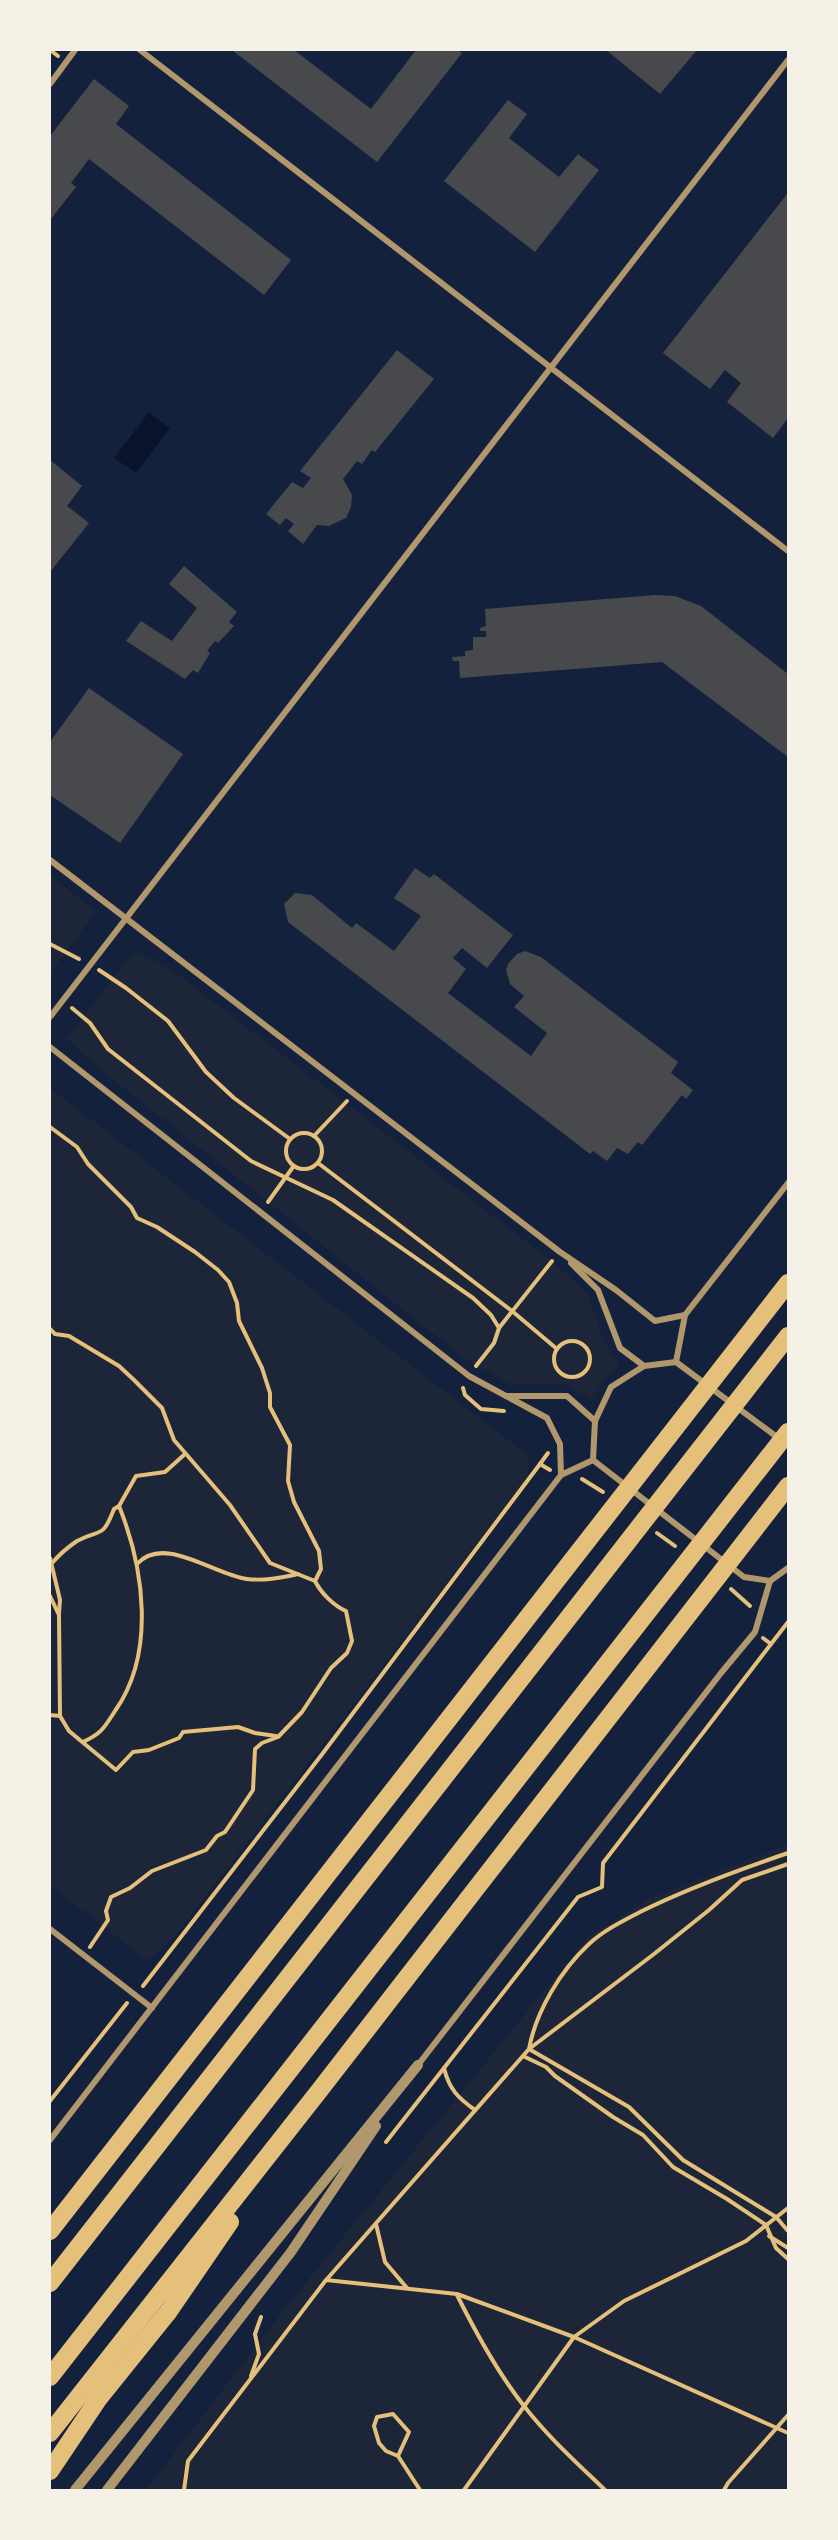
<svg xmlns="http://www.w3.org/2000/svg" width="838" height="2540" font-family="'Fira Sans Condensed',sans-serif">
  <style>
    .green { fill: #1d2539 }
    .water { fill: #0b132b }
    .building { fill: #48494c }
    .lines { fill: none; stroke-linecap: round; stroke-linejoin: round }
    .path { stroke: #e5c07b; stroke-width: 4 }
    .minor { stroke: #b1986c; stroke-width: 6 }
    .tertiary { stroke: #b1986c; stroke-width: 10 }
    .motorway { stroke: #e5c07b; stroke-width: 18 }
  </style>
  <rect width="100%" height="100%" fill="#14213d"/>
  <!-- green -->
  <g class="green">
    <path d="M50 875 96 912 50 973Z"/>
    <path d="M134 951 172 970 544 1255 587 1292 605 1344 620 1364 603 1380 592 1400 566 1385 509 1383 468 1361 99 1068 67 1039Z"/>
    <path d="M50 1088 529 1456 528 1479 174 1937 147 1961 50 1885Z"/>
    <path d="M788 1844V2490H146L286 2307 589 1936 649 1899Z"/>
  </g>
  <!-- water -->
  <path class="water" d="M149 412 170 428 136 473 114 458Z"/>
  <!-- building -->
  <g class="building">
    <path d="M232 50H294L371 109 416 50H457L462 53 377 162Z"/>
    <path d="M606 50H697L660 94Z"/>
    <path d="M94 79 129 106 116 124 291 260 264 295 89 159 71 183 76 187 50 220V136Z"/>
    <path d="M508 100 527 114 509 138 559 177 578 154 599 170 535 252 444 181Z"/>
    <path d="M787 194 788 418 773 438 727 402 741 383 725 370 710 389 663 353Z"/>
    <path d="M397 350 434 379 375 452 372 450 362 464 357 461 343 479 352 495 351 507 346 518 329 526 317 525 303 544 288 531 294 524 286 518 280 525 266 514 292 482 303 488 311 478 300 471Z"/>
    <path d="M50 460 82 486 67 506 89 523 50 572Z"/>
    <path d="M184 566 237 612 229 622 234 626 218 643 215 641 207 651 210 653 198 673 193 670 185 679 126 641 141 621 172 641 197 608 169 584Z"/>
    <path d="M655 595 675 596 701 606 788 674V757L662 662 460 678 459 661H453L452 657 465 656V651L473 650V637H486V631H480V628L486 626 485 609Z"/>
    <path d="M89 688 183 754 120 843 50 795V742Z"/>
    <path d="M415 868 430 878 434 874 513 935 487 968 462 948 453 958 466 969 448 993 531 1056 547 1033 514 1007 524 996 510 984 506 970 508 964 517 954 525 951 541 957 678 1062 671 1073 693 1090 686 1099 682 1095 642 1145 638 1142 628 1154 617 1148 607 1161 593 1151 590 1154 288 922 284 904 295 893 312 895 352 928 356 923 394 951 421 916 394 898Z"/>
  </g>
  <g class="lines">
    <!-- path -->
    <g class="path">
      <path d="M50 50 58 56"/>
      <path d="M50 944 79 959"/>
      <path d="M99 970 126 988 168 1021 206 1072 234 1098 290 1139"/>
      <path d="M72 1008 90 1023 108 1049 251 1161 333 1200 473 1298 491 1315 499 1328 494 1343 476 1366"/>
      <path d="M50 1127 77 1147 88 1164 131 1207 137 1218 157 1227 195 1252 218 1270 229 1282 237 1303 239 1321 262 1368 270 1393V1407L290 1445 288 1481 294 1502 319 1551 321 1569 315 1581C321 1593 334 1606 346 1611L352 1641 347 1653 331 1668 302 1712 278 1737 262 1743 255 1749 253 1790 225 1832 217 1836 206 1850 152 1871 130 1888 111 1897 106 1911 108 1920 90 1947"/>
      <circle cx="304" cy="1151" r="18"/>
      <path d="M314 1136 347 1101"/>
      <path d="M318 1163 512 1311 557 1349"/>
      <path d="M268 1202 293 1167"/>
      <path d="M499 1328 552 1261"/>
      <path d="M50 1329 55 1334 69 1336 119 1366 133 1379 162 1408 174 1440 230 1505 270 1563 315 1581"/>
      <circle cx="572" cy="1359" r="18"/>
      <path d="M463 1388 465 1395 481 1409 504 1411"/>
      <path d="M540 1464 548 1453"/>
      <path d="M582 1479 603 1492"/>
      <path d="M657 1533 675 1546"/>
      <path d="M50 1558 60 1600 59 1613"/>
      <path d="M52 1563C59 1555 68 1547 77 1541 101 1528 102 1540 114 1509L119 1506 136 1476 165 1472 185 1454"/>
      <path d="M137 1564C164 1534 214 1575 247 1579 264 1581 280 1578 298 1574"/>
      <path d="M731 1589 750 1606"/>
      <path d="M50 1596 59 1615 60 1716"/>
      <path d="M763 1638 771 1644 788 1622"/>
      <path d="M50 1715 60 1716 69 1731 116 1770 133 1752 149 1750 179 1738 183 1732 238 1727 255 1733 276 1736"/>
      <path d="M83 1742C102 1733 104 1728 115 1711 156 1653 144 1568 119 1506"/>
      <path d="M788 1853C738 1870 688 1888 640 1912 623 1921 604 1930 589 1944 561 1970 536 2011 529 2049L629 2107 683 2160 776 2217 788 2231"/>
      <path d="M143 1986 323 1753 540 1464 550 1470"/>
      <path d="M523 2056 546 2067 555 2076 613 2117 643 2135 673 2167 727 2199 766 2225 776 2248 788 2259"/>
      <path d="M444 2068C449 2089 458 2098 475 2110"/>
      <path d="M50 2101 127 2003"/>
      <path d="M386 2142 578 1897 602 1887 603 1863 771 1644"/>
      <path d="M376 2224 385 2262 407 2288"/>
      <path d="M769 2236 788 2248"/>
      <path d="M327 2279 529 2049 654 1954 709 1910 742 1880 788 1864"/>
      <path d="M457 2295C476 2333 497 2372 524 2406 548 2437 577 2463 605 2490"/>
      <path d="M251 2376 259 2354 255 2334 261 2317"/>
      <path d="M398 2456 409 2432 393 2414 377 2417 374 2426 379 2443 386 2451 398 2456 420 2490"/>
      <path d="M184 2490 188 2461 326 2280 457 2294 574 2337 788 2433"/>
      <path d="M464 2490 574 2337 624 2301 746 2241 788 2208"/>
      <path d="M724 2490 728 2483 788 2415"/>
    </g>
    <!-- minor -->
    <g class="minor">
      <path d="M140 50 788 551"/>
      <path d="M50 84 75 50"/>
      <path d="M50 860 560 1252 616 1290 655 1321 685 1315"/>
      <path d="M50 1017 788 60"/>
      <path d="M50 1047 469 1376 547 1418 560 1444 561 1475"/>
      <path d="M571 1263 598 1290 620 1348 644 1366"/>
      <path d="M676 1362 685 1315 788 1183"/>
      <path d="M676 1362 781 1440"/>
      <path d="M506 1396H567L595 1421"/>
      <path d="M593 1460 744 1577 770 1581"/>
      <path d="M593 1460 595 1421 611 1387 644 1366 676 1362"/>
      <path d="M50 1929 152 2008"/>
      <path d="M418 2065 721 1673 755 1632 770 1581 788 1568"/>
      <path d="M50 2140 561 1475 593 1460"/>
    </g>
    <!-- tertiary -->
    <g class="tertiary">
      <path d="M75 2490 418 2065"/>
      <path d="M107 2490 291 2252 376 2126"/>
    </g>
    <!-- motorway -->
    <g class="motorway">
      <path d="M50 2231 788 1283"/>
      <path d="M50 2283 788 1336"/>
      <path d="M50 2377 788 1432"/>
      <path d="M50 2433 319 2091 788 1486"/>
      <path d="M50 2471 99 2398 169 2311 230 2222"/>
    </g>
  </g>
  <!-- border -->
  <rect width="838" height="2540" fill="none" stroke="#f6f1e7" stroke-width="102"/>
</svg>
